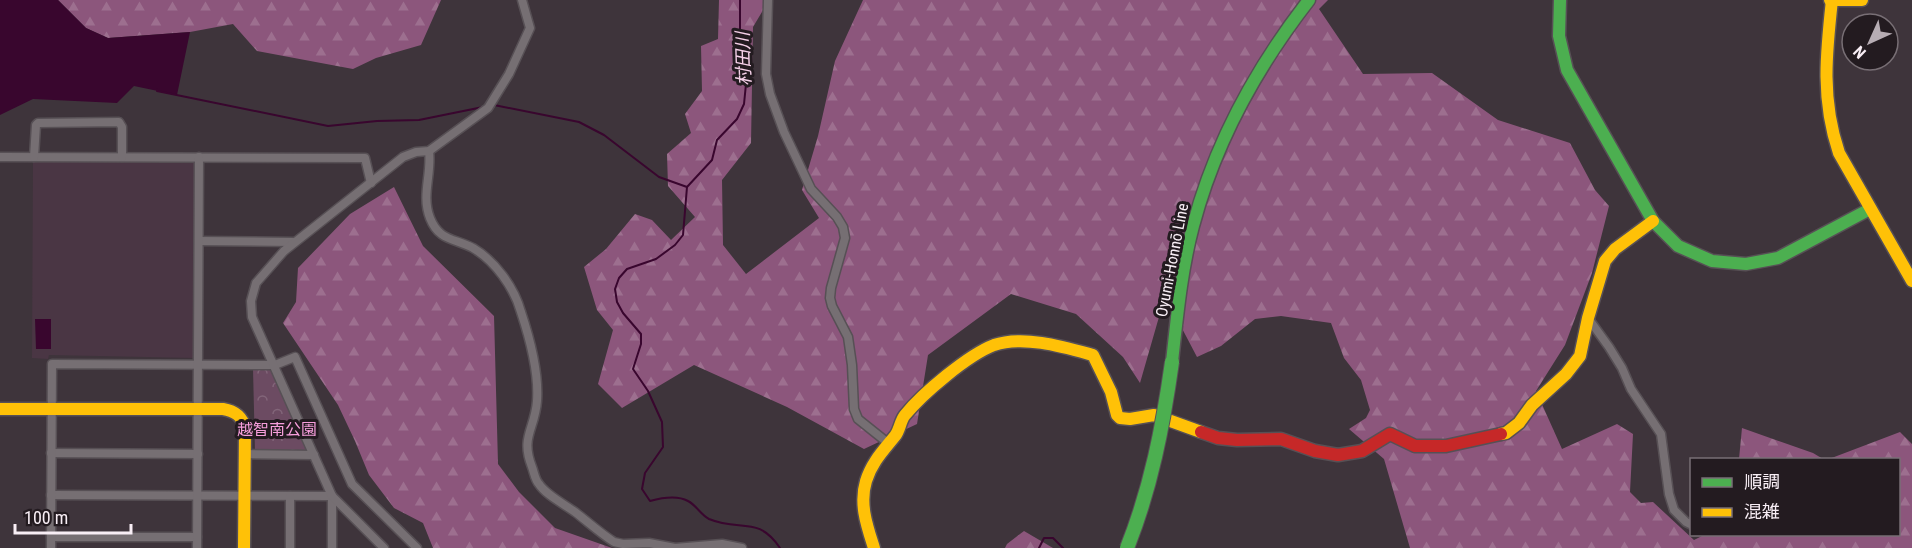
<svg xmlns="http://www.w3.org/2000/svg" width="1912" height="548" font-family="'Roboto Condensed','Noto Sans JP',sans-serif">
  <style>
    .built { fill: #4a3644 }
    .forest { fill: url(#forest-firs) }
    .park { fill: url(#park-crowns) }
    .water { fill: #39062e }
    .lines { fill: none; stroke-linecap: round; stroke-linejoin: round }
    .stream { stroke: #39062e; stroke-width: 2 }
    .street-casing { stroke: #575055; stroke-width: 11 }
    .fast-casing { stroke: #575055; stroke-width: 15 }
    .slow-casing { stroke: #575055; stroke-width: 15 }
    .jam-casing { stroke: #575055; stroke-width: 15 }
    .street { stroke: #766f73; stroke-width: 8 }
    .fast { stroke: #4caf50; stroke-width: 12 }
    .slow { stroke: #ffc107; stroke-width: 12 }
    .jam { stroke: #c62828; stroke-width: 12 }
    .fast-bridge-casing { stroke: #575055; stroke-width: 16; stroke-linecap: butt }
    .fast-bridge { stroke: #4caf50; stroke-width: 14 }
    .labels { text-anchor: middle; dominant-baseline: central; stroke-width: 6; stroke-linejoin: round; paint-order: stroke }
    .street-label { font-size: 16px; fill: #f8eef5; stroke: #231b20 }
    .park-label { font-size: 16px; fill: #f69edb; stroke: #231b20 }
    .water-label { font-size: 18px; font-style: italic; fill: #f6d1e9; stroke: #231b20 }
  </style>
  <defs>
    <pattern id="forest-firs" width="22" height="20" patternUnits="userSpaceOnUse" patternTransform="scale(1.5)"><rect width="22" height="20" fill="#8c567c"/><path d="M5 1l3.5 6h-7zM16 11l3.5 6h-7z" fill="#9d6f8f"/></pattern>
    <pattern id="park-crowns" width="20" height="18" patternUnits="userSpaceOnUse" patternTransform="scale(1.5)"><rect width="20" height="18" fill="#6c4b62"/><path d="M2 6a3 3 0 1 1 6 0M12 15a3 3 0 1 1 6 0" fill="none" stroke="#826579"/></pattern>
  </defs>
  <rect width="100%" height="100%" fill="#3e343b"/>
  <!-- built -->
  <path class="built" d="M33 160 194 161 197 164 195 358 49 355 48 359 32 358Z"/>
  <!-- forest -->
  <g class="forest">
    <path d="M58 0H441L421 45 376 58 353 69 257 51 233 24 190 32 108 38 86 28Z"/>
    <path d="M719 0H769L753 27 751 143 722 180 723 245 746 274 819 218 802 190 818 136 835 61 863 0H1328L1319 9 1363 74 1432 73 1498 120 1570 143 1595 190 1609 206 1592 273 1565 345 1536 391 1562 449 1617 424 1633 434 1630 492 1641 503 1653 502 1694 540 1706 534H1898V460L1829 459 1900 432 1912 444V548H1410L1384 459 1349 429 1366 418 1370 410 1361 380 1344 358 1331 323 1281 316 1255 319 1221 346 1197 357 1165 296 1140 383 1123 357 1076 314 1011 294 928 355 917 424 864 449 787 407 694 365 622 408 598 384 613 330 597 310 584 267 606 249 635 214 652 220 671 240 695 217 668 186 667 154 691 133 685 114 702 91 701 46 718 39Z"/>
    <path d="M394 187 423 246 494 316 498 464 519 492 555 528 612 548H433L423 523 394 508 369 475 355 441 338 405 283 323 296 302 298 268 350 214Z"/>
    <path d="M1742 428 1813 453 1823 459H1739Z"/>
    <path d="M1024 531 1053 548H1005L1007 544Z"/>
  </g>
  <!-- park -->
  <path class="park" d="M253 368H271L309 448 305 451H255Z"/>
  <!-- water -->
  <g class="water">
    <path d="M0 0H58L86 28 108 38 190 32 177 95 134 86 117 103 33 99 0 115Z"/>
    <path d="M35 319H51V349H36Z"/>
  </g>
  <g class="lines">
    <!-- stream -->
    <g class="stream">
      <path d="M740 0V38L746 84 744 104 737 119 717 140 712 160 687 187 683 235 675 245 656 259 627 269 619 278 615 289 617 302 623 313 641 334V344L633 369 648 391 662 422 663 447 645 473 642 489 650 501C661 498 677 495 688 501 696 505 701 515 709 519 740 532 758 515 780 548"/>
      <path d="M157 89V91L328 126 377 121 419 120 483 107"/>
      <path d="M494 105 579 122 604 135 659 177 687 187"/>
      <path d="M1039 548 1044 538H1053L1063 548"/>
    </g>
    <!-- street casing -->
    <g class="street-casing">
      <g id="street">
        <path d="M768 0 766 74 770 94 784 132 811 189 837 217 843 227 845 238 831 288 830 298 832 306 848 337 852 365 854 409 858 419 888 443"/>
        <path d="M429 151C432 174 421 195 430 218 439 241 454 238 473 248 495 261 514 287 521 312 530 339 539 373 537 401 535 429 520 437 532 467 534 472 535 480 539 484 546 495 564 504 575 512 588 522 600 533 614 542L623 544 649 543 675 548 722 544 742 548"/>
        <path d="M0 157 365 158 371 183"/>
        <path d="M34 157 36 125 38 123 119 122 122 127V157"/>
        <path d="M199 241 293 242"/>
        <path d="M1588 318 1609 347 1622 368 1631 389 1661 434 1669 494 1674 510 1686 522 1692 525"/>
        <path d="M51 453 198 454"/>
        <path d="M244 454 314 455"/>
        <path d="M51 495 332 496V548"/>
        <path d="M290 496V548"/>
        <path d="M51 537H197"/>
        <path d="M51 548 52 364 275 365 295 357 352 484 417 548"/>
        <path d="M197 548 199 157"/>
        <path d="M384 548 332 496 252 317 251 301 256 283 284 251 403 157 416 152 429 151 488 108 509 74 530 28 522 0"/>
      </g>
    </g>
    <!-- fast casing -->
    <g class="fast-casing">
      <g id="fast">
        <path d="M1560 0 1559 36 1567 70 1653 221 1678 246 1712 261 1746 264 1778 258 1870 209"/>
        <path d="M1172 362C1177 317 1181 271 1193 226 1215 143 1256 68 1309 0"/>
      </g>
    </g>
    <!-- slow casing -->
    <g class="slow-casing">
      <g id="slow">
        <path d="M1830 0H1862"/>
        <path d="M1832 0C1826 54 1821 100 1839 153L1912 281"/>
        <path d="M0 409H223C235 411 242 416 245 428L244 548"/>
        <path d="M1501 434 1506 433 1519 423 1532 405 1566 374 1580 356 1588 318 1605 261 1615 249 1653 221"/>
        <path d="M874 548C867 526 859 504 866 481 872 462 883 451 895 436 900 430 900 421 905 415 923 393 968 355 994 345 1024 335 1064 347 1093 355L1111 392 1117 415 1120 418 1130 419 1154 415 1201 432"/>
      </g>
    </g>
    <!-- jam casing -->
    <g class="jam-casing">
      <path id="jam" d="M1201 432 1218 438 1237 440 1281 439 1315 451 1338 455 1362 451 1390 434 1415 446H1446L1501 434"/>
    </g>
    <!-- street -->
    <use href="#street" class="street"/>
    <!-- fast -->
    <use href="#fast" class="fast"/>
    <!-- slow -->
    <use href="#slow" class="slow"/>
    <!-- jam -->
    <use href="#jam" class="jam"/>
    <!-- fast-bridge casing -->
    <g class="fast-bridge-casing">
      <path id="fast-bridge" d="M1127 548C1151 488 1163 426 1172 362"/>
    </g>
    <!-- fast-bridge -->
    <use href="#fast-bridge" class="fast-bridge"/>
  </g>
  <g class="labels">
    <!-- street labels -->
    <g class="street-label">
      <text transform="translate(1172 260) rotate(-79)">Oyumi-Honnō Line</text>
    </g>
    <!-- park labels -->
    <g class="park-label">
      <text x="277" y="429">越智南公園</text>
    </g>
    <!-- water labels -->
    <g class="water-label">
      <text transform="translate(743 59) rotate(-92)">村田川</text>
    </g>
  </g>
  <!-- legend -->
  <rect x="1690" y="458" width="210" height="78" fill="#231b20" stroke="#786f75" stroke-width="1.5"/>
  <rect x="1702" y="478" width="30" height="9" fill="#4caf50" stroke="#786f75" stroke-width="1.5"/>
  <text x="1744" y="488" font-size="18" fill="#f8eef5">順調</text>
  <rect x="1702" y="508" width="30" height="9" fill="#ffc107" stroke="#786f75" stroke-width="1.5"/>
  <text x="1744" y="518" font-size="18" fill="#f8eef5">混雑</text>
  <!-- north arrow -->
  <g transform="translate(1870 42) rotate(225)"><circle r="28" fill="#231b20" stroke="#786f75" stroke-width="1.5"/>
  <path d="M0-4.5L10 22L0 15L-10 22Z" fill="#b7adb4"/>
  <text y="-9" font-size="16" font-weight="bold" text-anchor="middle" fill="#f8eef5">N</text>
  </g>
  <!-- scale -->
  <path d="M15 524v9h116v-9" fill="none" stroke="#f8eef5" stroke-width="3"/>
  <text x="24" y="524" font-size="18" fill="#f8eef5" stroke="#231b20" stroke-width="4.5" paint-order="stroke">100 m</text>
</svg>
